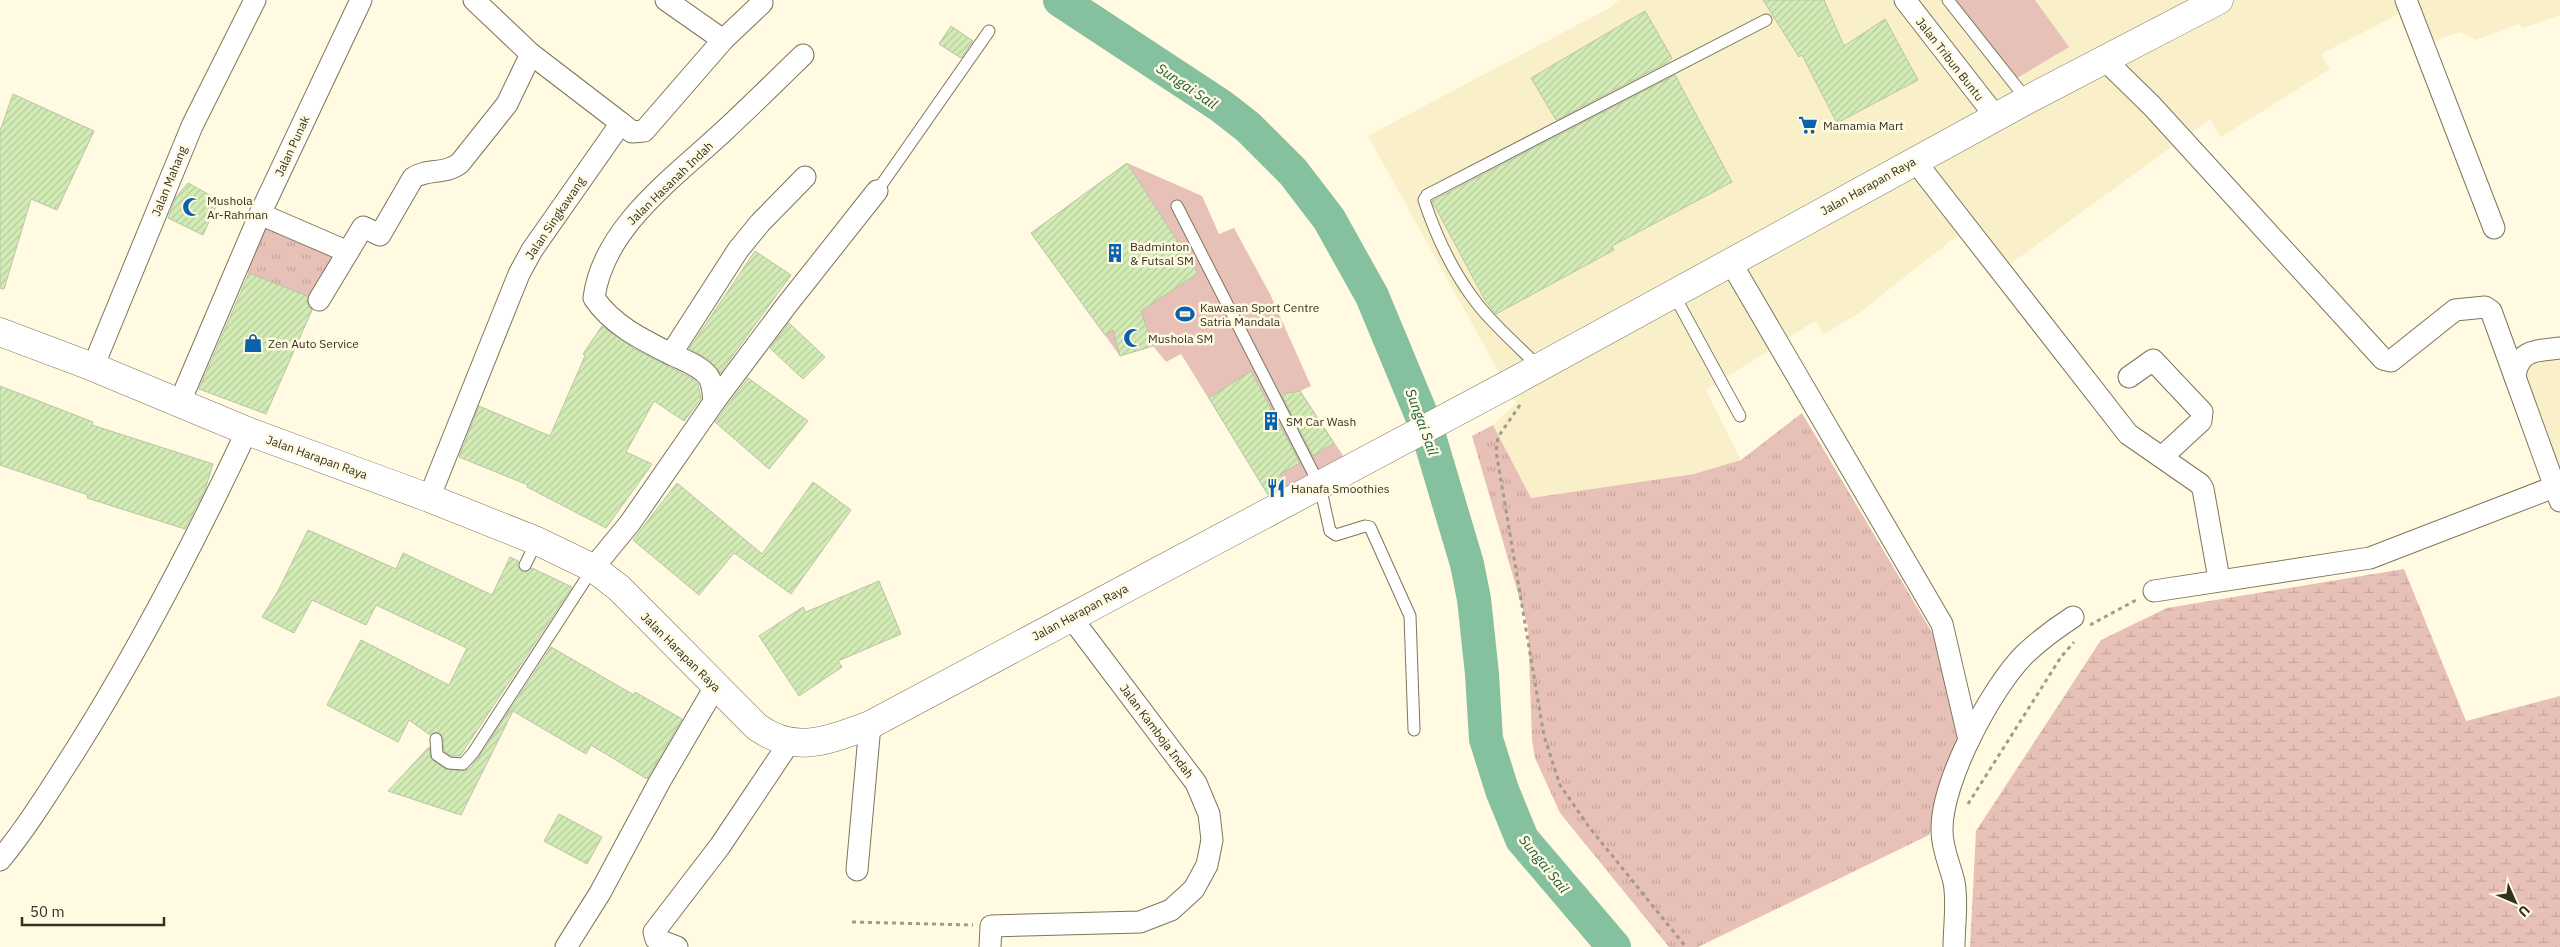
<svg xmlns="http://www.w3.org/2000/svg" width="2560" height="947" font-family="'IBM Plex Sans',sans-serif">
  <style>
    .built { fill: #f9f0ca }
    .grass { fill: url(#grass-tufts) }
    .wetland { fill: url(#wetland-marsh) }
    .pitch { fill: #e7c0b7 }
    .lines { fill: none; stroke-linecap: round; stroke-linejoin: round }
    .river { stroke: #85c09f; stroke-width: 34 }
    .building { fill: url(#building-hatch); stroke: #b8c5a9 }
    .service-casing { stroke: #7c765b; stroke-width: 13 }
    .minor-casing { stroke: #7c765b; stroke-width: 23 }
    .primary-casing { stroke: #7c765b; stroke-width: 29 }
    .path { stroke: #a09c89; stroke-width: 3; stroke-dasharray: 4 4; stroke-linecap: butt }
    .service { stroke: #fff; stroke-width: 11 }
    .minor { stroke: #fff; stroke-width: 21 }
    .primary { stroke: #fff; stroke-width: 28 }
    .labels { text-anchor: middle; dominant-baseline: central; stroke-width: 5; stroke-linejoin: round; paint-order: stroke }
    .street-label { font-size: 12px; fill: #333025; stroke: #fffae1 }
    .poi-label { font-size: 12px; fill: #333025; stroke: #fffae1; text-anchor: start }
    .water-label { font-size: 14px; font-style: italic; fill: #165b3c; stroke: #fffae1 }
  </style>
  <defs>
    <pattern id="grass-tufts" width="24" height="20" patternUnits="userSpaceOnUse" patternTransform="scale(1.25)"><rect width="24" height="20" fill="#e7c0b7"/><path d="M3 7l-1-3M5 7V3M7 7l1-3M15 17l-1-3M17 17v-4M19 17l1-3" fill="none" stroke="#c7a59d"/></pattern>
    <pattern id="wetland-marsh" width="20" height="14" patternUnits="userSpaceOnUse" patternTransform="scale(1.25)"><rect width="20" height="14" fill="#e7c0b7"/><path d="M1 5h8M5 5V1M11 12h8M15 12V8" fill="none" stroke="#c7a59d"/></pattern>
    <pattern id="building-hatch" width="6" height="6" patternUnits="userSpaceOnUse" patternTransform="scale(1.25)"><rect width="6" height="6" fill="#d3ecb5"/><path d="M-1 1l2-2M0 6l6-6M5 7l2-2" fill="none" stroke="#b6cb9c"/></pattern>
  </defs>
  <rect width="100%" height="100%" fill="#fffae1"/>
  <!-- built -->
  <g class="built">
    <path d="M1619 0H2560V15L2524 28 2518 24 2476 40 2460 32 2417 47 2401 13 2321 54 2330 69 2221 137 2210 119 1991 278 1958 235 1859 313 1824 334 1815 321 1706 390 1741 460 1694 474 1531 498 1493 425 1516 403 1368 136 1609 8Z"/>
    <path d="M2560 357V473L2522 371 2526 362Z"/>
  </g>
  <!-- grass -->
  <g class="grass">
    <path d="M263 223 337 256 316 300 241 270Z"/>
    <path d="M1802 413 1933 634 1958 739 1929 835 1698 947H1669L1560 813 1535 758 1532 740 1528 627 1472 436 1493 425 1531 498 1694 474 1741 460Z"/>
  </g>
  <!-- wetland -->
  <path class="wetland" d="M2404 569 2466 721 2560 696V947H1970L1976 831 2101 640 2167 608Z"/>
  <!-- pitch -->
  <g class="pitch">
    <path d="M1945 0H2035L2069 47 2007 84Z"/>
    <path d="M1127 163 1202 196 1219 234 1234 228 1270 294 1311 386 1300 391 1346 460 1273 502 1181 354 1166 362 1153 346 1120 356 1031 233Z"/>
  </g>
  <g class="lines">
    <!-- river -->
    <path class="river" d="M1060 0 1221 106 1248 127 1293 172 1329 219 1372 296 1426 426 1467 564 1474 599 1482 674 1486 739 1502 790 1522 839 1614 947"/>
  </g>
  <!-- building -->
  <g class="building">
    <path d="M1763 0H1824L1844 46 1885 19 1918 80 1837 123 1802 55 1799 57Z"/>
    <path d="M1645 11 1672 58 1668 62 1556 120 1531 78Z"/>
    <path d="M951 26 973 41 961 58 939 44Z"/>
    <path d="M1675 75 1732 182 1612 246 1614 250 1496 314 1486 302 1432 201Z"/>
    <path d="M13 94 94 131 57 210 31 199 4 289 0 288V131Z"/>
    <path d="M1127 163 1198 273 1141 311 1153 346 1120 356 1113 330 1105 335 1031 233Z"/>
    <path d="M188 183 219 200 203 235 168 218 176 197Z"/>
    <path d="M755 251 791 275 720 373 708 359 689 349Z"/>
    <path d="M249 273 307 296 308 306 312 310 266 414 199 389Z"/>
    <path d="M789 323 825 357 803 379 770 348Z"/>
    <path d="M602 326 633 348 693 379 698 384 701 399 684 421 654 401 626 452 652 464 606 528 527 487 528 485 459 457 479 406 550 436 585 356 583 354Z"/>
    <path d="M1251 371 1300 463 1280 474 1287 485 1268 495 1209 398Z"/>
    <path d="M748 378 808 421 769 469 715 422Z"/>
    <path d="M0 386 93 422 92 425 213 464 205 490 185 529 87 498 88 495 0 465Z"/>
    <path d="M1300 391 1334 443 1313 456 1281 394Z"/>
    <path d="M813 482 851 510 791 594 734 553 699 595 633 540 677 483 762 554Z"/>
    <path d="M308 530 396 569 403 553 492 595 510 557 518 561V566L521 571 526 572 532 568 572 587 460 756H452L444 751 443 738 440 733 435 732 430 735 409 720 398 742 327 705 361 640 449 685 467 648 376 605 366 625 312 600 294 633 262 617 278 591Z"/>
    <path d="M879 581 901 634 838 661 842 667 799 696 759 636 803 607 806 612Z"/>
    <path d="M551 647 634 695 635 692 682 719 647 779 591 745 586 754 513 711 461 815 388 791 429 747 431 759 445 769 462 771 469 769 479 757Z"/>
    <path d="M559 814 602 837 587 864 544 841Z"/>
  </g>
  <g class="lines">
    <!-- service casing -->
    <g class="service-casing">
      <g id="service">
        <path d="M1948 0 2027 100"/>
        <path d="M877 191 989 31"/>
        <path d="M1177 206 1320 486 1330 531 1336 535 1365 526 1370 527 1410 616 1414 730"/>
        <path d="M1673 293 1740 416"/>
        <path d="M1539 367C1519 347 1497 328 1479 306 1455 276 1436 236 1424 200L1427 195 1766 20"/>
        <path d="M525 565 537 541"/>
        <path d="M436 739 437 755 449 763 463 764 473 753 593 568"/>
      </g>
    </g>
    <!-- minor casing -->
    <g class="minor-casing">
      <g id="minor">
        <path d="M666 0 723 40"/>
        <path d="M1905 0 1996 117"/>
        <path d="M2406 0 2494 228"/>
        <path d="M2104 59 2152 106 2383 359 2391 361 2455 310 2485 307 2491 311 2515 377"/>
        <path d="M621 123 632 132 644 131 723 40 762 3"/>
        <path d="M1915 161 2128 434 2200 484 2203 489 2219 579"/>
        <path d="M260 214 348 252"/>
        <path d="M1730 261 1942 624 1969 740"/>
        <path d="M319 300 363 227 380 235 413 178C428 168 445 175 460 163L507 104 531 54"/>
        <path d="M2560 348C2537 351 2518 349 2515 377L2560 501"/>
        <path d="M671 354 738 250 760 223 805 177"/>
        <path d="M93 367 192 126 255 0"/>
        <path d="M2129 377 2153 360 2202 412 2201 421 2162 457"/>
        <path d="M714 402 786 306 877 191"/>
        <path d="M179 404 260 214 361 0"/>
        <path d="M429 498 519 274 532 250 621 123 531 54 474 0"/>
        <path d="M593 568 630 523 714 402C713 394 713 383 708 376 699 365 683 360 671 354 643 340 612 325 594 298 603 227 675 177 724 131 751 106 777 80 803 55"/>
        <path d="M2154 591 2370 558 2554 487"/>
        <path d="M0 860C28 826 51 788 75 751 140 648 195 541 247 431"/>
        <path d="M857 870 870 725"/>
        <path d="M566 947 600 893 660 781 715 687"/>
        <path d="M677 947 656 939 654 932 720 846 789 743"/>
        <path d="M990 947 991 926 1140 922 1171 910 1194 889 1207 865 1212 840 1209 814 1196 783 1070 616"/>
        <path d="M1954 947C1954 926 1958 903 1954 882 1950 865 1942 849 1942 831 1941 782 1991 688 2025 654 2040 640 2056 628 2073 617"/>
      </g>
    </g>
    <!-- primary casing -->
    <g class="primary-casing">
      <path id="primary" d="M0 332 93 367 247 431 429 498 537 541 593 568 619 588 757 727C796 755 828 740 870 725L1520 378 2027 100 2219 0"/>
    </g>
    <!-- path -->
    <g class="path">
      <path d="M1520 405 1498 437 1496 451 1544 736 1560 785 1589 827 1686 947"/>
      <path d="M2090 625 2138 599"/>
      <path d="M1968 804 2061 657 2074 642"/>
      <path d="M852 922 973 925"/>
    </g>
    <!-- service -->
    <use href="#service" class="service"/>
    <!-- minor -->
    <use href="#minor" class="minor"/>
    <!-- primary -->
    <use href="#primary" class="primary"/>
  </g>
  <!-- icons -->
  <defs>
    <g id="supermarket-bare" transform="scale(1.5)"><path d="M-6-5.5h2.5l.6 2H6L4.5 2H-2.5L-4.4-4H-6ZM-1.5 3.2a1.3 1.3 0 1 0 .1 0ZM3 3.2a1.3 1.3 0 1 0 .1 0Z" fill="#0a62af" stroke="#fffae1" stroke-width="2.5" paint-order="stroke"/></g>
    <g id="mosque-bare" transform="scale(1.5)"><path d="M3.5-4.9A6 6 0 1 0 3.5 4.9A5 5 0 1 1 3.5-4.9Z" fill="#0a62af" stroke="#fffae1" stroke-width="2.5" paint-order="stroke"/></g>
    <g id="building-bare" transform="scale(1.5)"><path d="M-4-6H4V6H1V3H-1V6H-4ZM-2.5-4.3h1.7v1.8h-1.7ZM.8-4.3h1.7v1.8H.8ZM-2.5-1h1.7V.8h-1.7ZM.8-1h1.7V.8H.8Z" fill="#0a62af" stroke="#fffae1" stroke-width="2.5" paint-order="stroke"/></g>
    <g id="stadium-bare" transform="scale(1.5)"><path d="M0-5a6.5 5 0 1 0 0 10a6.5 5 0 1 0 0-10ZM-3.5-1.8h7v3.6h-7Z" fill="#0a62af" stroke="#fffae1" stroke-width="2.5" paint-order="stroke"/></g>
    <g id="shop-bare" transform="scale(1.5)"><path d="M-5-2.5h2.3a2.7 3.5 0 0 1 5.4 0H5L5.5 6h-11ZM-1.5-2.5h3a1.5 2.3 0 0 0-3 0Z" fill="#0a62af" stroke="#fffae1" stroke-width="2.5" paint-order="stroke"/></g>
    <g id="restaurant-bare" transform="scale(1.5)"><path d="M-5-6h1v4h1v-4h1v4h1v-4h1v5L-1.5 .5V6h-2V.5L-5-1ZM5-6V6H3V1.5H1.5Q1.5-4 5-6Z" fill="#0a62af" stroke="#fffae1" stroke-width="2.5" paint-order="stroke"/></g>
  </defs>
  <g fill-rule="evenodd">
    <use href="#supermarket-bare" x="1808" y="125"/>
    <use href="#mosque-bare" x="192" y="207"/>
    <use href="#building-bare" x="1115" y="253"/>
    <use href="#stadium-bare" x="1185" y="314"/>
    <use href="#mosque-bare" x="1133" y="338"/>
    <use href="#shop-bare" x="253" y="343"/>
    <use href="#building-bare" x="1271" y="421"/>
    <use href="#restaurant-bare" x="1276" y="488"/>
  </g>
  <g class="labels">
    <!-- street labels -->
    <g class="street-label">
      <text transform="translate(1950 59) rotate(52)">Jalan Tribun Buntu</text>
      <text transform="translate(292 146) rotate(-65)">Jalan Punak</text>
      <text transform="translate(169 181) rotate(-68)">Jalan Mahang</text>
      <text transform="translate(670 183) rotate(-44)">Jalan Hasanah Indah</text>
      <text transform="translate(1868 186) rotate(-29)">Jalan Harapan Raya</text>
      <text transform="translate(555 218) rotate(-56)">Jalan Singkawang</text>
      <text transform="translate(317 457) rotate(20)">Jalan Harapan Raya</text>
      <text transform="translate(1080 612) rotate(-28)">Jalan Harapan Raya</text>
      <text transform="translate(681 652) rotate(45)">Jalan Harapan Raya</text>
      <text transform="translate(1157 731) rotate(53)">Jalan Kamboja Indah</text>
    </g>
    <!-- poi labels -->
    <g class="poi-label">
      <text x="1823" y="125">Mamamia Mart</text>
      <text x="207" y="200">Mushola<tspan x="207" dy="14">Ar-Rahman</tspan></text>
      <text x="1130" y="246">Badminton<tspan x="1130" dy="14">&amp; Futsal SM</tspan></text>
      <text x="1200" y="307">Kawasan Sport Centre<tspan x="1200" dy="14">Satria Mandala</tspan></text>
      <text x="1148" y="338">Mushola SM</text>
      <text x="268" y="343">Zen Auto Service</text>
      <text x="1286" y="421">SM Car Wash</text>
      <text x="1291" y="488">Hanafa Smoothies</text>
    </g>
    <!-- water labels -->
    <g class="water-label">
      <text transform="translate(1187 86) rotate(34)">Sungai Sail</text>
      <text transform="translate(1422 422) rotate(70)">Sungai Sail</text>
      <text transform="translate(1544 864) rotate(51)">Sungai Sail</text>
    </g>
  </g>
  <!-- north arrow -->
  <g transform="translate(2515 902) rotate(135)" stroke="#fffae1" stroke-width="4" paint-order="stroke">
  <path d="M0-4L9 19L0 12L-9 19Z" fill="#333025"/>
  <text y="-8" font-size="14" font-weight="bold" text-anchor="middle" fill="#333025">U</text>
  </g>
  <!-- scale -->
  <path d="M22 917v8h142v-8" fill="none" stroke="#333025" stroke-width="2.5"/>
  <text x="30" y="917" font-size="15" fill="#333025" stroke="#fffae1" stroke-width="4" paint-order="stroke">50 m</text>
</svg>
